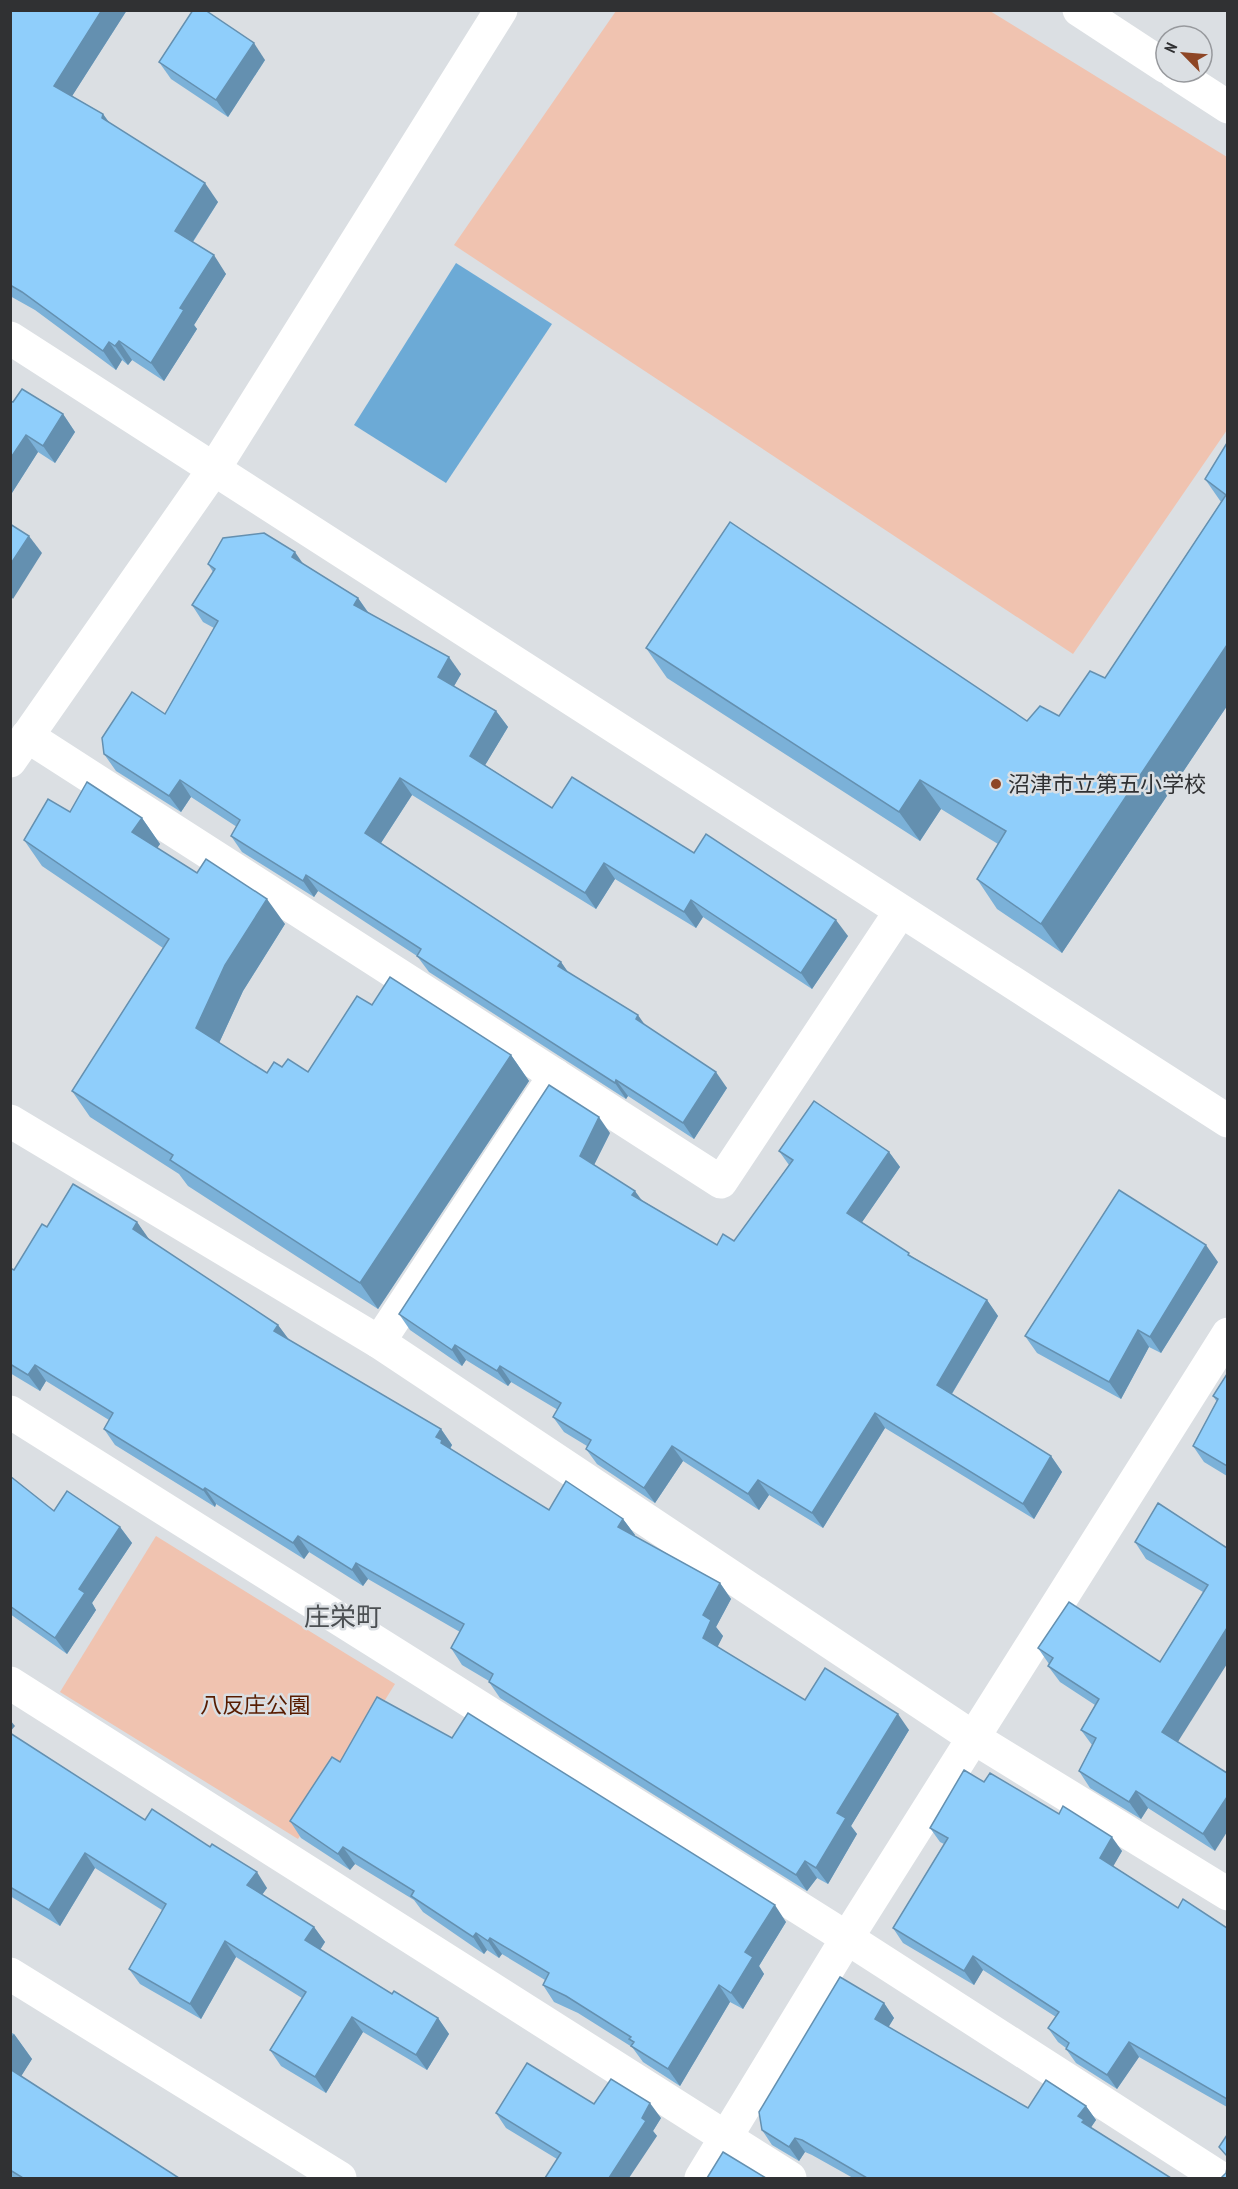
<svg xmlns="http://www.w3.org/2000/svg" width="1238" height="2189" font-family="'PT Sans Narrow','Noto Sans JP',sans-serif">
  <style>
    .green { fill: #f0c3b0 }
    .water { fill: #6caad6 }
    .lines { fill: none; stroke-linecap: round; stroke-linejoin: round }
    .street { stroke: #fff; stroke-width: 33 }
    .secondary { stroke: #fff; stroke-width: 33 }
    .wall { fill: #7bb1d8 }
    .shaded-wall { fill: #6490b0 }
    .building { fill: #8fcefb; stroke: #6490b0; stroke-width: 1.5 }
    .poi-dot { fill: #8e4625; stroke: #dbdfe3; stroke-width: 2 }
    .labels { text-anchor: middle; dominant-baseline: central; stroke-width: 5; stroke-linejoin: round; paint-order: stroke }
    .poi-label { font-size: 22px; fill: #303133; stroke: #dbdfe3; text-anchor: start }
    .park-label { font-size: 22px; fill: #581c00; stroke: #dbdfe3 }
    .quarter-label { font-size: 26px; fill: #4b4f52; stroke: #dbdfe3 }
  </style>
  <rect width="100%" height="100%" fill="#dbdfe3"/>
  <!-- green -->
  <g class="green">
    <path d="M616 11H990L1227 157V430L1073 654 454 245Z"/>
    <path d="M156 1536 395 1684 298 1839 60 1692Z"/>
  </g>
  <!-- water -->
  <path class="water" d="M456 263 552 324 446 483 354 425Z"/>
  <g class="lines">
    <!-- street -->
    <g class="street">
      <path d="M1079 10 1166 67"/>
      <path d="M1174 72 1228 107"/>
      <path d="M10 338 1228 1121"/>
      <path d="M27 736 721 1182 900 912"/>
      <path d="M10 1121 379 1342 974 1738 1228 1894"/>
      <path d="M379 1342 555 1075"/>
      <path d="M10 1412 847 1938 1220 2178"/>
      <path d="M10 1683 790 2178"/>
      <path d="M701 2178 847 1938 1228 1334"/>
    </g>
    <!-- secondary -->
    <g class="secondary">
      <path d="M10 761 214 469 501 10"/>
      <path d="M10 1974 340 2178"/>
    </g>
  </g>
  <!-- wall -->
  <g class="wall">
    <path d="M10 10H127L72 96 103 114 109 122 218 202 193 242 226 274 194 325 197 329 164 381 132 360 128 365 122 360 116 370 35 310 10 296Z"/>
    <path d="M265 60 228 117 171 79 159 62Z"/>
    <path d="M13 402 63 414 75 432 55 463 38 452 10 496Z"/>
    <path d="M1227 443V706L1062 953 997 909 977 879 998 844 941 809 920 841 667 678 646 648 1027 721 1059 716 1105 678 1221 502 1205 479Z"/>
    <path d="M208 564H303L358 598 368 612 461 674 454 686 496 711 508 727 485 765 552 808 694 853 848 936 812 989 703 917 696 928 615 879 596 909 412 795 381 843 561 962 568 972 646 1026 727 1088 694 1139 628 1096 626 1099 429 972 417 956 318 891 314 897 242 852 231 836 237 827 191 797 181 812 116 771 104 754 165 714 214 628 203 622 192 605 213 572Z"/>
    <path d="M70 812 142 818 160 844 157 848 197 873 285 924 243 991 219 1043 267 1073 282 1067 308 1072 372 1005 511 1055 529 1081 378 1309 188 1186 179 1174 90 1117 72 1091 163 948 42 866 24 840Z"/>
    <path d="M610 1133 594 1165 643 1201 717 1245 734 1241 789 1165 779 1151 889 1152 900 1167 862 1222 913 1257 987 1300 998 1316 952 1394 1051 1456 1062 1472 1034 1519 885 1428 823 1528 769 1495 759 1510 683 1461 655 1503 597 1464 586 1449 587 1446 564 1432 553 1417 558 1410 511 1382 508 1386 466 1360 462 1366 410 1330 399 1314Z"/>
    <path d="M137 1222 148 1239 278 1325 289 1340 441 1429 452 1445 450 1449 549 1510 623 1519 635 1535 634 1536 720 1583 731 1599 716 1627 723 1636 717 1647 805 1700 909 1730 851 1826 857 1834 828 1884 817 1878 807 1891 500 1698 489 1682V1681L462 1665 451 1648 460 1632 368 1579 363 1586 309 1552 304 1559 216 1504 215 1507 115 1445 104 1429 109 1420 46 1381 40 1391 10 1373V1268L14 1270 47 1227Z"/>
    <path d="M1218 1262 1161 1353 1149 1347 1121 1399 1037 1353 1025 1336Z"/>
    <path d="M1227 1374V1476L1204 1462 1193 1446 1217 1402 1213 1396Z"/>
    <path d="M10 1476 54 1511 120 1527 132 1543 92 1603 96 1610 67 1654 10 1614Z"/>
    <path d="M1135 1542 1227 1548 1178 1742 1215 1851 1148 1808 1141 1819 1090 1788 1079 1771 1092 1745 1081 1730 1095 1705 1060 1682 1048 1666 1049 1664 1038 1648 1160 1662 1203 1592 1146 1559Z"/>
    <path d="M10 1733 145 1820 267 1888 262 1895 314 1927 325 1942 320 1950 392 1994 438 2018 449 2034 427 2070 363 2032 326 2093 281 2066 270 2050 302 1998 236 1957 201 2019 140 1984 129 1969 162 1910 95 1868 60 1926 10 1896Z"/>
    <path d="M340 1762 786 1922 759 1966 764 1974 743 2009 730 2002 680 2086 643 2062 632 2047 578 2013 554 2002 543 1985 545 1980 502 1954 499 1958 487 1950 484 1954 423 1912 414 1900 355 1864 350 1870 301 1838 290 1821Z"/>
    <path d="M984 1782 1059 1814 1122 1851 1113 1866 1178 1908 1227 1928V2107L1139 2057 1117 2089 1076 2063 1066 2049V2048L1058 2042 1048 2028 1056 2017 983 1970 974 1985 903 1943 893 1928 944 1844 940 1842 930 1828Z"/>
    <path d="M884 2003 894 2018 888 2027 1028 2108 1086 2106 1096 2120 1090 2128 1171 2178H853L812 2155 805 2152 799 2161 772 2145 762 2130Z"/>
    <path d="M10 2032 14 2034 32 2059 21 2076 179 2178H10Z"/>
    <path d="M594 2104 661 2118 653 2131 657 2136 557 2159 506 2128 496 2113Z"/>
  </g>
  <!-- shaded-wall -->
  <g class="shaded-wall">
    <path d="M102 10H127L67 104 54 86Z"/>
    <path d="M254 43 265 60 228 117 216 100Z"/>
    <path d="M103 114 116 133 102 118Z"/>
    <path d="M205 183 218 202 188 249 175 231Z"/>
    <path d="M214 255 226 274 194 325 197 329 164 381 151 363 180 308Z"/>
    <path d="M119 341 132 360 128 365 115 346Z"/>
    <path d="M109 342 122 360 116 370 103 351Z"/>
    <path d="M63 414 75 432 55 463 43 446Z"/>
    <path d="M26 435 38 452 10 496V459Z"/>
    <path d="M29 536 42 553 13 599 10 595V565Z"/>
    <path d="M295 552 306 568 292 557Z"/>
    <path d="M358 598 369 614 354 605Z"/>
    <path d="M1227 645V706L1062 953 1041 924Z"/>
    <path d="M449 657 461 674 450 693 438 677Z"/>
    <path d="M496 711 508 727 481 772 470 756Z"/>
    <path d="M400 778 412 795 377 849 365 833Z"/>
    <path d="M180 780 191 797 181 812 169 796Z"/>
    <path d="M920 780 941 809 920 841 899 812Z"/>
    <path d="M142 818 160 844 150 858 132 832Z"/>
    <path d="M604 863 615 879 596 909 585 893Z"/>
    <path d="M306 875 318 891 314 897 303 881Z"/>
    <path d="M267 899 285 924 243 991 214 1054 196 1028 225 965Z"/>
    <path d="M691 900 703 917 696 928 684 912Z"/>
    <path d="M836 920 848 936 812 989 801 973Z"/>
    <path d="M561 962 572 978 558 966Z"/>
    <path d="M638 1015 650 1032 636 1019Z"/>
    <path d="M511 1055 529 1081 378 1309 360 1283Z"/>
    <path d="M716 1072 727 1088 694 1139 683 1123Z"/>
    <path d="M616 1080 628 1096 626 1099 615 1083Z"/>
    <path d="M599 1117 610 1133 591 1171 580 1156Z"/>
    <path d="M889 1152 900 1167 858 1228 847 1213Z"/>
    <path d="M635 1191 646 1206 632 1195Z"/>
    <path d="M137 1222 149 1239 145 1245 133 1229Z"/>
    <path d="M1206 1245 1218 1262 1161 1353 1150 1337Z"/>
    <path d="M987 1300 998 1316 948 1400 937 1385Z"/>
    <path d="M278 1325 290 1341 274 1331Z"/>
    <path d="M1138 1330 1149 1347 1121 1399 1109 1382Z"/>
    <path d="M455 1345 466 1360 462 1366 452 1350Z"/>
    <path d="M35 1365 46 1381 40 1391 28 1375Z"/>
    <path d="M500 1366 511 1382 508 1386 497 1371Z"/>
    <path d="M875 1413 885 1428 823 1528 812 1513Z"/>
    <path d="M441 1429 452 1445 449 1450 453 1457 436 1437Z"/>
    <path d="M672 1446 683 1461 655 1503 644 1488Z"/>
    <path d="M1051 1456 1062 1472 1034 1519 1023 1504Z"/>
    <path d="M758 1480 769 1495 759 1510 748 1494Z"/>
    <path d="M205 1488 216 1504 215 1507 203 1490Z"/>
    <path d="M623 1519 635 1535 629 1543 618 1527Z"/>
    <path d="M120 1527 132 1543 92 1603 96 1610 67 1654 55 1638 79 1589Z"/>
    <path d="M298 1536 309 1552 304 1559 293 1543Z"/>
    <path d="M356 1563 368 1579 363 1586 352 1570Z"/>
    <path d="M720 1583 731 1599 716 1627 723 1636 714 1654 703 1638V1615Z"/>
    <path d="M1227 1628V1664L1174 1748 1162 1732Z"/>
    <path d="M898 1714 909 1730 851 1826 857 1834 828 1884 816 1868 837 1813Z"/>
    <path d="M10 1720 15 1726 10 1732Z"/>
    <path d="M1136 1791 1148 1808 1141 1819 1129 1802Z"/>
    <path d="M1227 1797V1832L1215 1851 1203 1834Z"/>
    <path d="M1112 1837 1122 1851 1110 1872 1100 1858Z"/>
    <path d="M343 1847 355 1864 350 1870 338 1854Z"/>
    <path d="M85 1853 95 1868 60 1926 49 1910Z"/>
    <path d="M805 1861 817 1878 807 1891 796 1875Z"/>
    <path d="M257 1872 267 1888 258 1900 247 1885Z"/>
    <path d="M775 1905 786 1922 759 1966 764 1974 743 2009 731 1993 745 1952Z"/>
    <path d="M314 1927 325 1942 316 1956 305 1940Z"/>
    <path d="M476 1933 487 1950 484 1954 473 1937Z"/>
    <path d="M490 1938 502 1954 499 1958 488 1941Z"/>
    <path d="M225 1941 236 1957 201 2019 190 2004Z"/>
    <path d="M973 1956 983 1970 974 1985 964 1971Z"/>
    <path d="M719 1985 730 2002 680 2086 668 2069Z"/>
    <path d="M884 2003 894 2018 885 2033 875 2019Z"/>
    <path d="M352 2017 363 2032 326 2093 315 2077Z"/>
    <path d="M438 2018 449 2034 427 2070 416 2055Z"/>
    <path d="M14 2034 32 2059 15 2086 10 2080V2038Z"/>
    <path d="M1129 2042 1139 2057 1117 2089 1107 2075Z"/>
    <path d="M650 2103 661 2118 653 2131 657 2136 629 2178H609Z"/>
    <path d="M1086 2106 1096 2120 1090 2129 1092 2137 1078 2116Z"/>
    <path d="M795 2138 805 2152 799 2161 789 2147Z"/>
  </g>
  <!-- building -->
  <g class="building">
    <path d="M10 10H102L54 86 103 114 102 118 205 183 175 231 214 255 180 308 184 310 151 363 119 341 115 346 109 342 103 351 22 292 10 285Z"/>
    <path d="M193 10H205L254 43 216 100 159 62Z"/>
    <path d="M22 389 63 414 43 446 26 435 10 459V401L13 402Z"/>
    <path d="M1227 443V645L1041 924 977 879 1006 831 920 780 899 812 646 648 730 522 1027 721 1040 706 1059 716 1090 671 1105 678 1226 495 1205 479Z"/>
    <path d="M10 524 29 536 10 565Z"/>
    <path d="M264 533 295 552 292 557 358 598 354 605 449 657 438 677 496 711 470 756 552 808 572 777 694 853 706 834 836 920 801 973 691 900 684 912 604 863 585 893 400 778 365 833 561 962 558 966 638 1015 636 1019 716 1072 683 1123 616 1080 615 1083 417 956 421 949 306 875 303 881 231 836 240 820 180 780 169 796 104 754 102 738 132 692 165 714 218 621 192 605 215 569 208 564 223 538Z"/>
    <path d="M87 782 142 818 132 832 197 873 206 859 267 899 225 965 196 1028 267 1073 274 1062 282 1067 288 1059 308 1072 357 996 372 1005 390 977 511 1055 360 1283 170 1160 173 1155 72 1091 169 939 24 840 48 799 70 812Z"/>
    <path d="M549 1085 599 1117 580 1156 635 1191 632 1195 717 1245 723 1234 734 1241 793 1160 779 1151 814 1101 889 1152 847 1213 909 1253 908 1255 987 1300 937 1385 1051 1456 1023 1504 875 1413 812 1513 758 1480 748 1494 672 1446 644 1488 586 1449 591 1440 553 1417 561 1403 500 1366 497 1371 455 1345 452 1350 399 1314Z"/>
    <path d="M73 1184 137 1222 133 1229 278 1325 274 1331 441 1429 436 1437 442 1440 441 1443 549 1510 566 1481 623 1519 618 1527 720 1583 703 1615 711 1620 703 1638 805 1700 825 1668 898 1714 837 1813 846 1818 816 1868 805 1861 796 1875 489 1682 493 1674 451 1648 464 1624 356 1563 352 1570 298 1536 293 1543 205 1488 203 1490 104 1429 113 1413 35 1365 28 1375 10 1364V1268L14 1270 42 1224 47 1227Z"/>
    <path d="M1119 1190 1206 1245 1150 1337 1138 1330 1109 1382 1025 1336Z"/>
    <path d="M1227 1374V1466L1193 1446 1218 1399 1213 1396Z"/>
    <path d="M10 1476 54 1511 67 1491 120 1527 79 1589 85 1593 55 1638 10 1606Z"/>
    <path d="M1158 1503 1227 1548V1628L1162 1732 1227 1773V1797L1203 1834 1136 1791 1129 1802 1079 1771 1096 1738 1081 1730 1099 1699 1048 1666 1053 1658 1038 1648 1069 1602 1160 1662 1208 1585 1135 1542Z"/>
    <path d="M377 1697 452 1738 468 1713 775 1905 745 1952 753 1957 731 1993 719 1985 668 2069 631 2046 634 2042 629 2039 631 2037 566 1996 543 1985 549 1973 490 1938 488 1941 476 1933 473 1937 411 1896 414 1891 343 1847 338 1854 290 1821 332 1757 340 1762Z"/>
    <path d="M10 1733 145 1820 152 1809 210 1847 212 1844 257 1872 247 1885 314 1927 305 1940 392 1994 394 1991 438 2018 416 2055 352 2017 315 2077 270 2050 306 1992 225 1941 190 2004 129 1969 166 1904 85 1853 49 1910 10 1887Z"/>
    <path d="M964 1770 984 1782 990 1773 1059 1814 1063 1806 1112 1837 1100 1858 1178 1908 1183 1899 1227 1928V2099L1129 2042 1107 2075 1066 2049 1069 2043 1048 2028 1059 2012 973 1956 964 1971 893 1928 948 1838 930 1828Z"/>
    <path d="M840 1977 884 2003 875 2019 1028 2108 1046 2080 1086 2106 1078 2116 1084 2120 1082 2122 1171 2178H867L802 2140 795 2138 789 2147 762 2130 759 2112Z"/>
    <path d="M527 2063 594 2104 611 2079 650 2103 642 2118 646 2121 609 2178H545L561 2153 496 2113Z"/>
    <path d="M10 2069 179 2178H23L10 2170Z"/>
    <path d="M1227 2135V2159V2156L1219 2147Z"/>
    <path d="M723 2152 766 2178H707Z"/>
    <path d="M1227 2168V2178H1221L1226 2173Z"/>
  </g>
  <!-- markers -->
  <circle class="poi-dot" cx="996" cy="784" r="6"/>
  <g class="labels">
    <!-- poi labels -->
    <g class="poi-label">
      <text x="1008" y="784">沼津市立第五小学校</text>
    </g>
    <!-- park labels -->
    <g class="park-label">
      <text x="255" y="1705">八反庄公園</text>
    </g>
    <!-- quarter labels -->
    <g class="quarter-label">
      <text x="343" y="1616">庄栄町</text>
    </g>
  </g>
  <!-- border -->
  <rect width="1238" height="2189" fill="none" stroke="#303133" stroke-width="24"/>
  <!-- north arrow -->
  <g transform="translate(1184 54) rotate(295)"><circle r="28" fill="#dbdfe3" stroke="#97999d" stroke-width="1.5"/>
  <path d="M0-4.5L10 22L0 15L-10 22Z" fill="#8e4625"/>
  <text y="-9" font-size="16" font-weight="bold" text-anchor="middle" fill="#303133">N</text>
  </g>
</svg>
